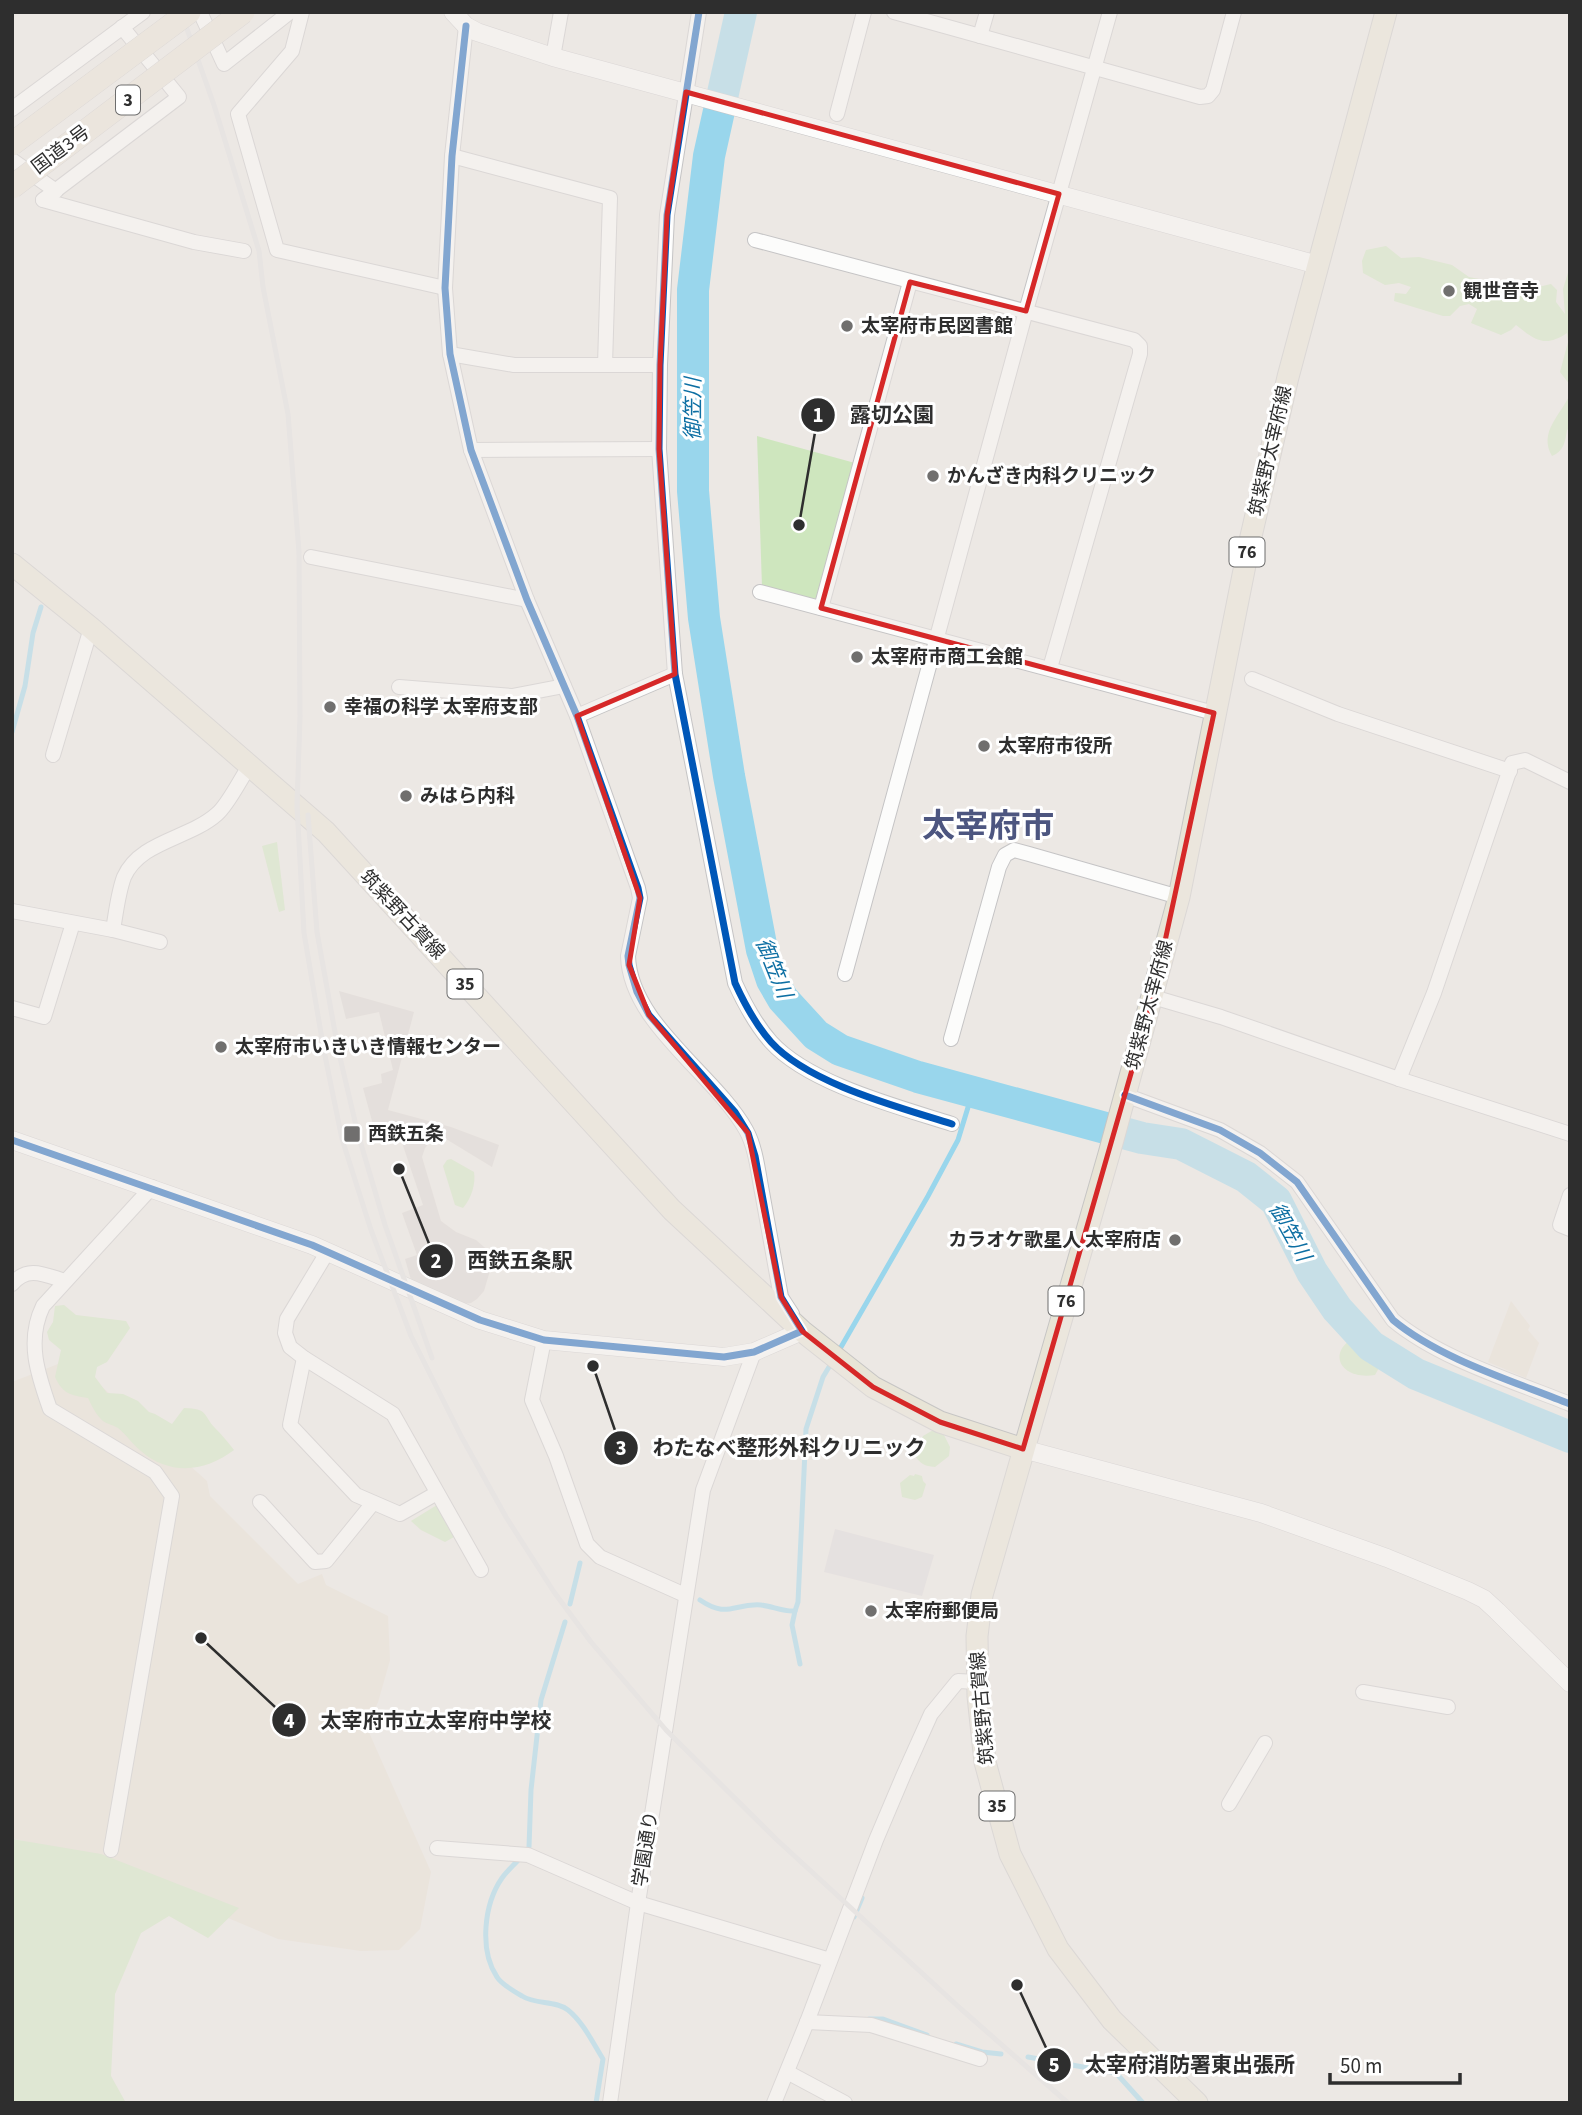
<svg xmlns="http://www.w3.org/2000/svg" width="1582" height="2115" font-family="'Source Sans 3','Noto Sans JP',sans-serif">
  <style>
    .industrial { fill: #dcd9db }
    .education { fill: #e6e0d3 }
    .green { fill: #cee6be }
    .plaza { fill: #dad6d2 }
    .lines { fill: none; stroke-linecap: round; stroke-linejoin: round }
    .stream { stroke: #99d6ec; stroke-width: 5 }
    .river { stroke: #99d6ec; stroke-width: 32 }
    .minor-casing { stroke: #c5c4c5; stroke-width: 16 }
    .tertiary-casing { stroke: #c5c4c5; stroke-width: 19 }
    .primary-casing { stroke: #c6c5c4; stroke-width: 23 }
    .minor { stroke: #fcfcfb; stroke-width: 14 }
    .tertiary { stroke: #fcfcfb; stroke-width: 18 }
    .primary { stroke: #e8e4d6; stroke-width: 21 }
    .rail { stroke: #dfdfe1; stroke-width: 5 }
    .trunk-bridge-casing { stroke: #c6c5c4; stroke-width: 24; stroke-linecap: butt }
    .trunk-bridge { stroke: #e9e2d6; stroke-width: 23 }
    .cycleway-casing { stroke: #fff; stroke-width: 11 }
    .cycleway { stroke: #0057b8; stroke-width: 7 }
    .marked { fill: none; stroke: #d62828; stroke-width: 5; stroke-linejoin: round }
    .poi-dot { fill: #706f6e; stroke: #fff; stroke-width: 2.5 }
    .labels { text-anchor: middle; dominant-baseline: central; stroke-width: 6; stroke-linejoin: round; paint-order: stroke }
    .shield { fill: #fff; stroke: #6d6d6d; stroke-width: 2 }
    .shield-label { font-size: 18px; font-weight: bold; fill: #2e2e2e }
    .street-label { font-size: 19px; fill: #2e2e2e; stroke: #fff }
    .poi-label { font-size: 19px; font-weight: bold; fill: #2e2e2e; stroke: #fff; text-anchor: start }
    .water-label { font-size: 21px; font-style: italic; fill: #0d6fa3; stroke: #fff }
    .town-label { font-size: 33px; font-weight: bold; fill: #4d5680; stroke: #fff }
    .leader { fill: none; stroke: #2e2e2e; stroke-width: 2.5 }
    .callout-dot { fill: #2e2e2e; stroke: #fff; stroke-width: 2.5 }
    .mark-label { font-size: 21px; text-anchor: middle; font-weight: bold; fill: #fff }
    .callout-label { font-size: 21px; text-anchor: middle; font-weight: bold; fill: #2e2e2e; stroke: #fff; stroke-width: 6; stroke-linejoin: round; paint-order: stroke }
  </style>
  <rect width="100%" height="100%" fill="#ece8e4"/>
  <!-- industrial -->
  <path class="industrial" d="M835 1529 934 1555 922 1596 824 1572Z"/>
  <!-- education -->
  <g class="education">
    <path d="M1511 1301 1530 1326 1528 1330 1539 1343 1526 1378 1488 1362Z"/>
    <path d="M71 1359 207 1481 210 1496 298 1584 322 1574 326 1585 388 1616 390 1660 378 1702 367 1728 431 1872 420 1929 399 1950 361 1951 278 1939 83 1857 12 1838V1382Z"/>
  </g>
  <!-- green -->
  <g class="green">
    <path d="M1386 246 1401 258 1419 257 1452 265 1469 277 1530 289 1551 284 1557 290 1556 302 1565 314 1563 289 1570 266V385L1560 372 1568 342 1567 333C1545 348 1535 340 1516 325L1511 330 1501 335 1471 323 1477 309 1469 304 1460 306 1450 316H1443L1394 301 1395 293 1406 294 1411 287 1399 283 1385 285 1363 273 1362 261 1366 250Z"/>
    <path d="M1570 394V428L1567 430C1565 442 1564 451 1552 456 1538 432 1561 415 1570 394Z"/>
    <path d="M757 436 855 463 820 595 811 601 762 587Z"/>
    <path d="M277 842 285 910 279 912 262 846Z"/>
    <path d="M451 1159 474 1172C476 1184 471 1199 463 1208L455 1205 443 1166 447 1160Z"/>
    <path d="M64 1305 76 1315 126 1321 130 1328 107 1362 97 1367 95 1377 107 1393 123 1394 138 1401 149 1412 155 1414 172 1424 184 1408C209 1409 202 1414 215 1428 222 1435 228 1442 234 1450 205 1472 170 1476 141 1451 132 1444 126 1434 118 1428 113 1425 107 1424 103 1421 96 1415 92 1406 88 1398 70 1395 63 1394 55 1377L61 1350 49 1340 47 1332 53 1322 55 1306Z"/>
    <path d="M1364 1334 1373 1338 1374 1353 1384 1357 1390 1363 1386 1368 1380 1366 1375 1375C1337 1381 1324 1346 1364 1334Z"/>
    <path d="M935 1429 942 1431 950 1447 949 1456 935 1467C924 1466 921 1464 914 1455L923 1436Z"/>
    <path d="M915 1474 922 1476 923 1481 926 1484 922 1497 915 1500 902 1497 900 1483 910 1475 914 1476Z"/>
    <path d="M437 1505 454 1537 445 1542 421 1530 411 1521Z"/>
    <path d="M12 1839 101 1854 239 1908 208 1938 169 1916 141 1933 115 1994 111 2076 126 2103H12Z"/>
  </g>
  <!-- plaza -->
  <path class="plaza" d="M339 991 414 1012 388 1110 451 1127 499 1145 492 1167 446 1139 439 1138 431 1141 425 1148 422 1157 441 1221 456 1232 476 1240 491 1253 492 1264 484 1291 477 1299 471 1303 463 1304 411 1280 405 1259 417 1255 402 1213 423 1205 396 1125 375 1132 363 1088 382 1083 381 1074 393 1070 379 1012 346 1019Z"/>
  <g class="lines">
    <!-- stream -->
    <g class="stream">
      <path d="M12 732 25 686 33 633 41 607"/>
      <path d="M837 1354 928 1196 958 1140 973 1091"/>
      <path d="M700 1600C728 1619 733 1603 761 1605 772 1606 783 1612 795 1611L798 1602 806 1429 823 1377 832 1362"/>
      <path d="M570 1604 580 1563"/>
      <path d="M795 1611 792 1625 800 1664"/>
      <path d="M529 1847 531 1790 541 1700 565 1622"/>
      <path d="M520 1858C514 1865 507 1871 502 1878 484 1904 479 1950 497 1977 501 1984 515 1992 522 1996 536 2005 555 2000 568 2010 583 2022 593 2043 603 2059L596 2103"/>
      <path d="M854 1917 862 1898"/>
      <path d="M869 2019H883L927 2035"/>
      <path d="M956 2044 982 2052 1001 2054"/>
      <path d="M1028 2057 1116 2073 1143 2103"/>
    </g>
    <!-- river -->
    <path class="river" d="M741 12 709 156 693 290V491L704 618 729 776 762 950 772 980 783 999 816 1035 840 1050 918 1077 1142 1138 1181 1144 1246 1177 1276 1201 1312 1272 1337 1309 1371 1346 1416 1374 1570 1437"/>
    <!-- minor casing -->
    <g class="minor-casing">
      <g id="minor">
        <path d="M200 12 224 64 290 12"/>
        <path d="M302 12 292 51 238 114 277 250 445 288"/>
        <path d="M699 12 667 215 660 365 659 449 675 674 735 983C745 1005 755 1024 771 1042 809 1084 899 1107 952 1124"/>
        <path d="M894 12 1200 97 1208 96 1213 90 1234 12"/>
        <path d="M466 26 452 156 445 288 450 354 471 450 527 600 577 716 638 888 640 898 628 956C630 1024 715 1074 746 1130 756 1148 758 1172 762 1192 768 1227 775 1262 781 1297L792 1314"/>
        <path d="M980 36 987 12"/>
        <path d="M553 57 561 12"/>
        <path d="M12 109 143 12"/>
        <path d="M837 114 864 12"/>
        <path d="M452 156 610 198 605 365"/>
        <path d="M12 160 56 191"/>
        <path d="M43 200 179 97 122 27"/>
        <path d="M43 200 194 242 244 251"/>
        <path d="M755 240 1134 340 1140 346V354L1050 668"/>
        <path d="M450 354 514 365H660"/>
        <path d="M471 450 659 449"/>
        <path d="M311 557 527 600"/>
        <path d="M760 592 1214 713"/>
        <path d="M821 608 910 282"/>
        <path d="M1252 679 1338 714 1510 771"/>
        <path d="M399 687 512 696 564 686"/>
        <path d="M577 716 675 674"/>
        <path d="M53 755 91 628"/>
        <path d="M12 911 113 930 160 942"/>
        <path d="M113 930C116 913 118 893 124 877 140 841 189 839 217 814 228 805 241 778 250 765"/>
        <path d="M845 974 1026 311 1110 12"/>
        <path d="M1153 997 1221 1017 1399 1079 1570 1134"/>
        <path d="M12 1008 44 1017 73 923"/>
        <path d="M951 1039 999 867 1005 855 1014 850 1029 854 1179 897"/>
        <path d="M1399 1079 1434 993 1512 763 1525 760 1570 782"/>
        <path d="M1125 1095 1220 1130 1260 1153 1297 1182 1393 1320C1440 1359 1513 1381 1570 1404"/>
        <path d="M1570 1195 1560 1225 1570 1229"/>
        <path d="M328 1251 287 1319 285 1333 290 1347 304 1358 393 1414 481 1570"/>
        <path d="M12 1284C28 1265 45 1275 65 1281"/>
        <path d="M544 1340 532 1400 556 1456 587 1544 600 1557 685 1595"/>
        <path d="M304 1358 290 1425 356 1495 400 1514 437 1493"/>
        <path d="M260 1502 315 1562 326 1561 373 1503"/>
        <path d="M1363 1692 1448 1707"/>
        <path d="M1229 1804 1265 1743"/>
        <path d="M437 1848 528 1855 638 1903 830 1960"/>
        <path d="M111 1850 172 1496 155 1472 50 1409C38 1375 26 1341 43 1306L152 1187"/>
        <path d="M807 2022 871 2025 980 2059"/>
        <path d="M787 2072 845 2103"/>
        <path d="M610 2103 638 1903 703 1490 754 1352"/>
        <path d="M774 2103 807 2022 876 1840 904 1774 931 1714 958 1681 977 1682"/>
      </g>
    </g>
    <!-- tertiary casing -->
    <g class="tertiary-casing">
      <g id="tertiary">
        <path d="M453 12 466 26 477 32 553 57 1318 265"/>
        <path d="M12 1140 312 1245 480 1320 544 1340 724 1357 754 1352 802 1331"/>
        <path d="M1023 1449 1261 1513 1387 1558 1468 1591 1484 1599 1497 1611 1570 1683"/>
      </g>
    </g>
    <!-- primary casing -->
    <g class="primary-casing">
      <g id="primary">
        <path d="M12 564 91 628 326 832 672 1210 802 1331 873 1387 940 1422 1023 1449"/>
        <path d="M1197 2103 1112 2020 1058 1949 1010 1854 985 1762 978 1696 977 1636 982 1595 1109 1154 1179 897 1249 545 1288 377 1386 12"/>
      </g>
    </g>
    <!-- minor -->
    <use href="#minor" class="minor"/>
    <!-- tertiary -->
    <use href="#tertiary" class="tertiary"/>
    <!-- primary -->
    <use href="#primary" class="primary"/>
    <!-- rail -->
    <g class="rail">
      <path d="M181 12 214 105 259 251 263 287 288 414 299 552 300 717 297 806 304 933 324 1051 342 1139 371 1230 411 1336 461 1436 506 1517 554 1592 591 1642 666 1730 776 1839 961 2009 1068 2103"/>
      <path d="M308 815 317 932 338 1049 358 1134 385 1225 432 1358"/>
    </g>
    <!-- trunk-bridge casing -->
    <g class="trunk-bridge-casing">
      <g id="trunk-bridge">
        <path d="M12 144 189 12"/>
        <path d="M12 187 243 12"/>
      </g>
    </g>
    <!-- trunk-bridge -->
    <use href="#trunk-bridge" class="trunk-bridge"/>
    <!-- cycleway casing -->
    <g class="cycleway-casing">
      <g id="cycleway">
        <path d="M699 12 667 215 660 365 659 449 675 674 735 983C745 1005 755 1024 771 1042 809 1084 899 1107 952 1124"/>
        <path d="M1125 1095 1220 1130 1260 1153 1297 1182 1393 1320C1440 1359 1513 1381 1570 1404"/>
        <path d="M12 1140 312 1245 480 1320 544 1340 724 1357 754 1352 802 1331 781 1297 755 1156 748 1133 735 1112 649 1015 637 992 629 965 628 956 640 898 638 888 577 716 527 600 471 450 450 354 445 288 452 156 466 26"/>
      </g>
    </g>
    <!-- cycleway -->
    <use href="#cycleway" class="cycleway"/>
  </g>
  <!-- marked area -->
  <path d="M0 0H1582V2115H0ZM686 92 1059 194 1026 311 910 282 821 608 1214 713 1153 997 1023 1449 940 1422 873 1387 802 1331 781 1297 748 1133 649 1015 629 965 640 898 577 716 675 674 659 449 660 365 667 215Z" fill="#ece8e4" fill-opacity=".55" fill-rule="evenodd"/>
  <path class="marked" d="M686 92 1059 194 1026 311 910 282 821 608 1214 713 1153 997 1023 1449 940 1422 873 1387 802 1331 781 1297 748 1133 649 1015 629 965 640 898 577 716 675 674 659 449 660 365 667 215Z"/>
  <!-- markers -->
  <g class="poi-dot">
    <circle cx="1449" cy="291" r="7"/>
    <circle cx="847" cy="326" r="7"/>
    <circle cx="933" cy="476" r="7"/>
    <circle cx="857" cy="657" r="7"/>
    <circle cx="330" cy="707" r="7"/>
    <circle cx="984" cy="746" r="7"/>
    <circle cx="406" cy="796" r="7"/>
    <circle cx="221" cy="1047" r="7"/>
    <rect x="343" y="1125" width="18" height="18" rx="3.5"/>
    <circle cx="1175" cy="1240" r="7"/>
    <circle cx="871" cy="1611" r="7"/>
  </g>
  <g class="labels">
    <!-- shield labels -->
    <g class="shield">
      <rect x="116" y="85.5" width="24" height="29" rx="5"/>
      <rect x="1229.5" y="537.5" width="35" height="29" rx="5"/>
      <rect x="447.5" y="969.5" width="35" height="29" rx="5"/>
      <rect x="1048.5" y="1286.5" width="35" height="29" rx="5"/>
      <rect x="979.5" y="1791.5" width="35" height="29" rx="5"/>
    </g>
    <g class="shield-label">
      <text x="128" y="100">3</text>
      <text x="1247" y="552">76</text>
      <text x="465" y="984">35</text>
      <text x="1066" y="1301">76</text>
      <text x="997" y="1806">35</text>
    </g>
    <!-- street labels -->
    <g class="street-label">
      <text transform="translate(61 150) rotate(-37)">国道3号</text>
      <text transform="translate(1271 451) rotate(-77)">筑紫野太宰府線</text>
      <text transform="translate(402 915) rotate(47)">筑紫野古賀線</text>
      <text transform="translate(1150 1005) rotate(-75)">筑紫野太宰府線</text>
      <text transform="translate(983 1708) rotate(-95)">筑紫野古賀線</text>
      <text transform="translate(646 1849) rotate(-81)">学園通り</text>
    </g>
    <!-- poi labels -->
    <g class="poi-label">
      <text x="1463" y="291">観世音寺</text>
      <text x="861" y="326">太宰府市民図書館</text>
      <text x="947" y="476">かんざき内科クリニック</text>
      <text x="871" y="657">太宰府市商工会館</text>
      <text x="344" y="707">幸福の科学 太宰府支部</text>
      <text x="998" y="746">太宰府市役所</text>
      <text x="420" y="796">みはら内科</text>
      <text x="235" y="1047">太宰府市いきいき情報センター</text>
      <text x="368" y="1134">西鉄五条</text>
      <text x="1161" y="1240" text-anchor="end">カラオケ歌星人 太宰府店</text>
      <text x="885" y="1611">太宰府郵便局</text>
    </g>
    <!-- water labels -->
    <g class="water-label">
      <text transform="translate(693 409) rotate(-90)">御笠川</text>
      <text transform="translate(774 968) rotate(68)">御笠川</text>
      <text transform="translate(1290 1232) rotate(61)">御笠川</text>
    </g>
    <!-- town labels -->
    <g class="town-label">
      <text x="988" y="826">太宰府市</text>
    </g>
  </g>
  <!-- callouts -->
  <path class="leader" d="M799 525L818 415M399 1169L436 1261M593 1366L621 1448M201 1638L289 1720M1017 1985L1054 2065"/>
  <g class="callout-dot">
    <circle cx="799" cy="525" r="7"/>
    <circle cx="399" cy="1169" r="7"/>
    <circle cx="593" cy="1366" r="7"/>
    <circle cx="201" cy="1638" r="7"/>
    <circle cx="1017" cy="1985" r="7"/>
    <circle cx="818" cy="415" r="18"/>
    <circle cx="436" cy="1261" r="18"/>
    <circle cx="621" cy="1448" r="18"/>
    <circle cx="289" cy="1720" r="18"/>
    <circle cx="1054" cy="2065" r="18"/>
  </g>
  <g class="mark-label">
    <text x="818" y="422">1</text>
    <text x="436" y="1268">2</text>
    <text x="621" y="1455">3</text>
    <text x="289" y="1728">4</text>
    <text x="1054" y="2072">5</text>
  </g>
  <g class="callout-label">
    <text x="892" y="422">露切公園</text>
    <text x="520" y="1268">西鉄五条駅</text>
    <text x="789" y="1455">わたなべ整形外科クリニック</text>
    <text x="436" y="1728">太宰府市立太宰府中学校</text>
    <text x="1190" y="2072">太宰府消防署東出張所</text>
  </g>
  <!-- border -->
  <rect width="1582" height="2115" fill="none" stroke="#2e2e2e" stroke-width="28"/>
  <!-- scale -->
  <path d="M1330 2073v10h130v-10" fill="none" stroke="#2e2e2e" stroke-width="3.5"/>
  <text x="1340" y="2073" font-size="21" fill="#2e2e2e" stroke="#ffffff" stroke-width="5" paint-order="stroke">50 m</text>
</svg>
